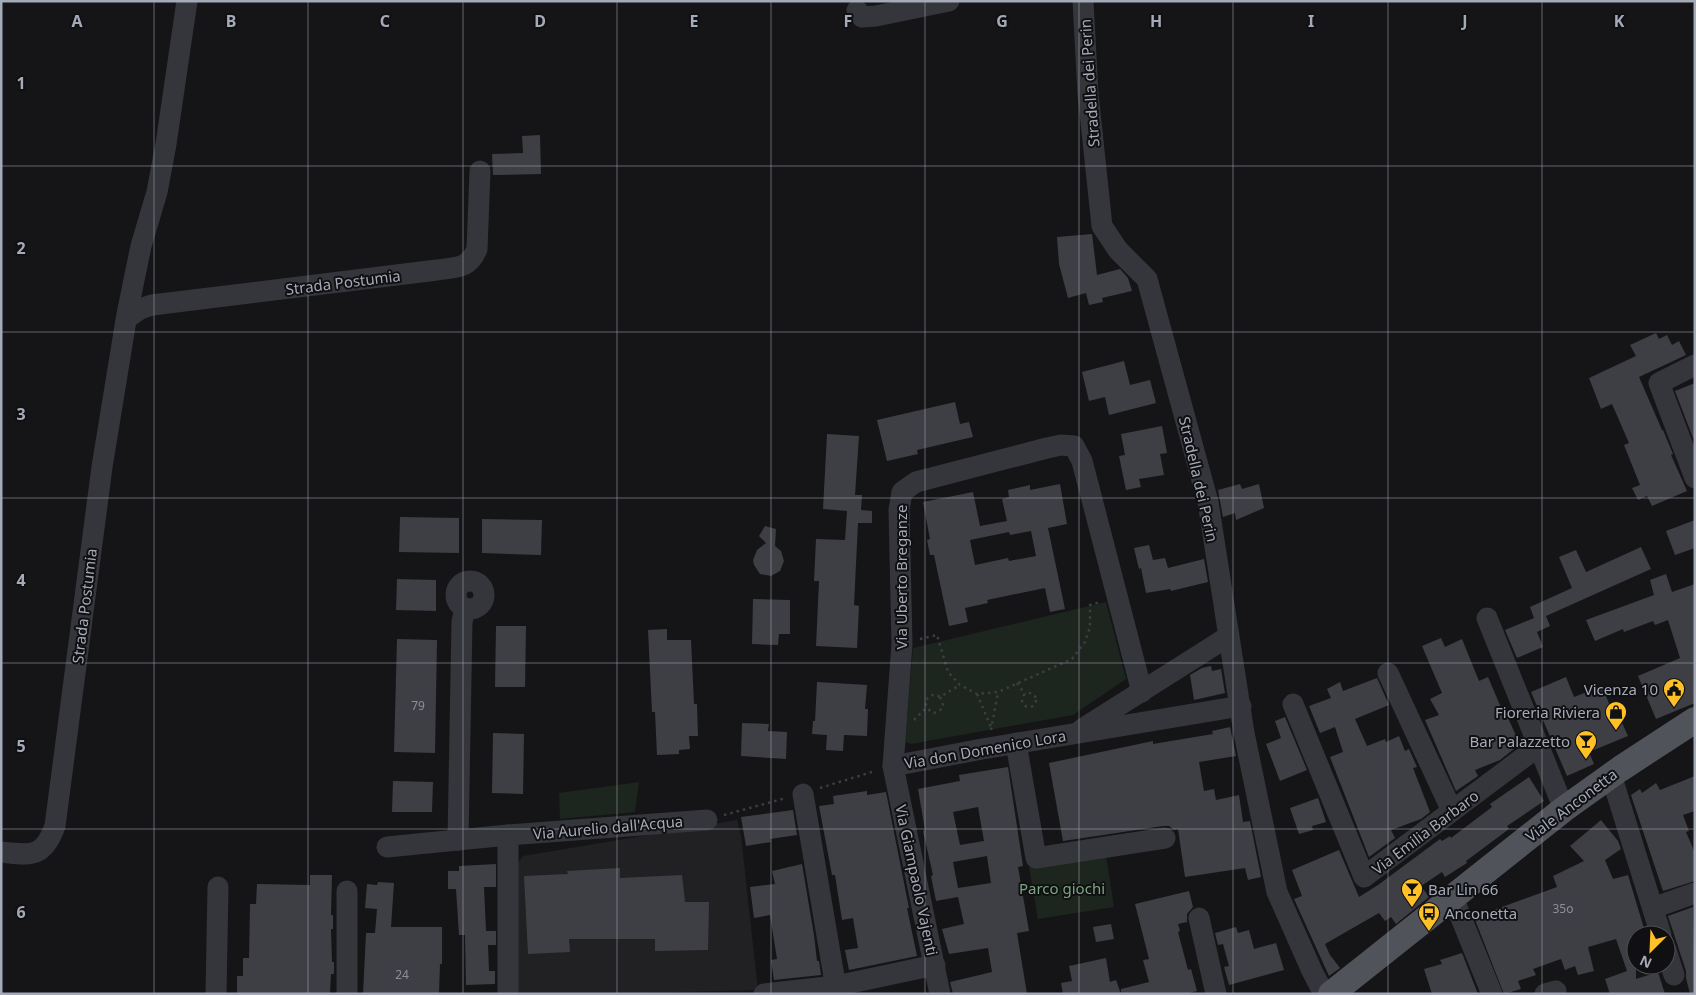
<svg xmlns="http://www.w3.org/2000/svg" width="1696" height="995" font-family="'Noto Sans',sans-serif">
  <style>
    .built { fill: #212124 }
    .green { fill: #1c251e }
    .building { fill: #3e3f44; fill-rule: evenodd }
    .lines { fill: none; stroke-linecap: round; stroke-linejoin: round }
    .path { stroke: #3b3d43; stroke-width: 2.5; stroke-dasharray: 2.5 4; stroke-linecap: butt }
    .minor { stroke: #35363c; stroke-width: 21 }
    .major { stroke: #51535b; stroke-width: 26 }
    .grid { fill: none; stroke: #a5aab8; stroke-width: 1; stroke-opacity: 0.55 }
    .labels { text-anchor: middle; dominant-baseline: central; stroke-width: 4; stroke-linejoin: round; paint-order: stroke }
    .number-label { font-size: 12px; fill: #8b8f9b }
    .street-label { font-size: 15px; fill: #a5aab8; stroke: #101012 }
    .poi-label { font-size: 15px; fill: #a5aab8; stroke: #101012; text-anchor: end }
    .park-label { font-size: 15px; fill: #7ba480; stroke: #101012 }
    .grid-label { font-size: 16px; text-anchor: middle; font-weight: bold; fill: #a5aab8; stroke: #101012; stroke-width: 4; stroke-linejoin: round; paint-order: stroke }
  </style>
  <rect width="100%" height="100%" fill="#151517"/>
  <!-- built -->
  <path class="built" d="M737 820 741 836 758 990 599 994H517L510 873 523 856Z"/>
  <!-- green -->
  <g class="green">
    <path d="M1106 602 1126 679 1073 715 911 744 905 742 913 648Z"/>
    <path d="M639 782 635 812 560 819 559 793Z"/>
    <path d="M1106 855 1114 907 1038 919 1029 867Z"/>
  </g>
  <!-- building -->
  <g class="building">
    <path d="M540 135 541 174 493 175 492 154 523 153 522 136Z"/>
    <path d="M1092 234 1097 275 1120 269 1128 278 1132 291 1102 298 1103 302 1089 305 1086 293 1068 298 1059 264 1057 237Z"/>
    <path d="M1656 333 1659 339 1667 335 1672 345 1679 341 1686 355 1639 377 1662 430H1663L1673 454 1671 455 1687 491 1652 506 1647 496 1638 500 1632 488 1640 485 1624 445 1629 443 1612 404 1601 409 1589 378 1636 356 1630 345Z"/>
    <path d="M1124 361 1130 385 1150 380 1156 403 1109 415 1105 397 1089 401 1082 372Z"/>
    <path d="M1695 383V438H1693L1675 391Z"/>
    <path d="M955 402 960 424 969 422 973 437 917 450 918 454 887 461 877 420Z"/>
    <path d="M1162 426 1167 453 1160 454 1164 475 1139 479 1141 487 1126 490 1119 456 1125 455 1121 434Z"/>
    <path d="M827 434 859 436 855 495H862L861 510 872 511V523H858L854 605 859 606 857 648 816 646 819 581H814L816 539 845 540 847 511 823 509Z"/>
    <path d="M1060 484 1067 524 1048 528 1065 609 1050 612 1045 588 987 600 988 603 965 608 968 622 949 626 934 555H930L927 540 930 539 923 502 973 492 980 526 1007 521 1002 499 1009 497 1008 490 1030 485V490ZM1031 531 1036 556 1009 561 1008 558 975 565 970 540 1009 532 1010 535Z"/>
    <path d="M1240 484 1242 489 1259 484 1264 508 1236 520 1235 513 1223 517 1218 490Z"/>
    <path d="M400 517 459 518V553L399 552Z"/>
    <path d="M482 519 542 520 541 555 482 553Z"/>
    <path d="M1695 520V548L1675 555 1666 531Z"/>
    <path d="M765 526 776 529 775 546 781 551 784 561 780 571 771 576 760 574 754 565 753 560 757 550 766 543 759 536Z"/>
    <path d="M1149 545 1153 560 1165 558 1168 568 1204 559 1208 582 1171 591 1170 589 1146 593 1141 568 1139 569 1134 548Z"/>
    <path d="M1641 547 1651 569 1546 616 1550 626 1537 632 1543 647 1517 658 1505 630 1534 618 1530 607 1572 588 1559 557 1576 550 1586 572Z"/>
    <path d="M1666 574 1672 592 1695 584V703L1656 719 1638 676 1680 658 1668 620 1655 625 1653 621 1624 632 1623 629 1595 641 1586 620 1654 595 1650 580Z"/>
    <path d="M397 579 436 580V611L396 610Z"/>
    <path d="M753 599 790 600V634H779L778 645 752 644Z"/>
    <path d="M496 626H526L525 687H495Z"/>
    <path d="M667 629V640H691L694 704H697L698 736H689L690 749 679 750V754L657 755 655 712H652L648 630Z"/>
    <path d="M1441 638 1445 647 1462 639 1479 681 1488 677 1505 717 1507 716 1520 744 1500 760 1475 770 1478 776 1456 791 1425 720 1439 715 1430 699 1442 693 1422 646Z"/>
    <path d="M397 639 437 640 435 753 394 752Z"/>
    <path d="M1211 666 1212 671 1221 669 1225 693 1194 700 1190 675 1202 668Z"/>
    <path d="M1566 677 1574 697 1602 686 1614 716 1618 714 1628 736 1589 752 1594 764 1567 776 1531 692Z"/>
    <path d="M1377 678 1389 705 1355 719 1367 746 1385 739 1386 742 1399 736 1405 751 1409 749 1417 767 1413 768 1430 812 1421 819 1391 830 1395 838 1369 857 1330 757 1343 752 1335 727 1320 733 1309 706 1331 698 1327 689 1340 682 1343 691Z"/>
    <path d="M817 682 867 685 865 709H868L867 736 844 735 843 751 826 750 827 735 812 734 813 721H815Z"/>
    <path d="M1285 717 1307 770 1280 781 1266 744 1281 738 1275 721Z"/>
    <path d="M742 723 769 724 768 731 787 732 786 759 741 756Z"/>
    <path d="M1230 727 1236 756 1199 762 1204 791 1214 789 1216 800 1239 795 1243 822 1250 821 1261 877 1248 880 1245 868 1185 877 1178 829 1174 830 1169 826H1163L1063 841 1049 763 1153 741V744L1213 734 1212 731Z"/>
    <path d="M493 733 524 734 523 794 492 793Z"/>
    <path d="M1008 767 1023 866 1018 867 1029 931 1017 933 1027 994H953L950 982 992 972 988 948 949 954 942 929 964 924 958 897 936 901 931 876 933 875 923 831 925 830 918 789 960 781 959 775ZM978 807 984 841 960 845 953 812ZM987 856 991 883 958 888 953 862Z"/>
    <path d="M1695 776V811L1683 815 1689 831 1686 832 1695 853V881L1663 891 1631 795 1640 789 1642 793 1656 783 1660 790Z"/>
    <path d="M1529 777 1544 801 1507 826 1509 829 1466 861 1467 863 1445 877 1442 872 1421 886 1429 897 1396 924 1391 917 1385 921 1379 913 1325 944 1330 955 1340 968 1329 976 1294 899 1302 896 1292 870 1339 850 1359 897 1378 885 1440 839 1442 841 1450 836 1451 838 1492 807 1490 804Z"/>
    <path d="M393 781 433 782 432 812H392Z"/>
    <path d="M867 791V795L886 792 909 908H907L917 956 849 970 845 950 858 948 853 918 842 920 835 875H832L819 806 834 804 833 796Z"/>
    <path d="M1318 798 1326 822 1312 826 1313 830 1299 834 1290 808Z"/>
    <path d="M793 810 797 835 770 839 771 842 746 846 741 817Z"/>
    <path d="M1601 820 1618 841 1621 849 1605 860 1613 879 1628 875 1646 935H1636V979L1658 972 1665 994H1610L1605 979 1627 971 1616 939 1588 947 1594 971 1578 975 1575 966 1565 970 1561 959 1533 969 1536 975 1518 981 1521 989 1504 994 1474 917 1557 887 1553 876 1584 861 1570 846Z"/>
    <path d="M496 864V887H484L486 931H496V945H488L489 971H495V984L466 985 465 935H459L456 889H448V871H459V866Z"/>
    <path d="M802 864 814 935 817 961H819L821 975 774 980 771 960 777 959 770 915 754 918 750 887 775 884 772 871Z"/>
    <path d="M620 868V878L682 875 685 902H709L708 950 655 951V939H569L570 952 528 954 524 876 568 874 567 871Z"/>
    <path d="M310 875H332L331 915H333V929H331L332 962H334V974H331L330 994H237V976H243V958H249L250 904H256L257 884 310 885Z"/>
    <path d="M378 882 394 883 391 927H442V964H440L439 994H363L366 933H375L377 909 365 908 367 884 377 885Z"/>
    <path d="M1189 891 1193 907 1187 914V922L1178 924 1180 931 1178 932 1188 970 1191 969 1197 991 1186 994H1121V989L1149 982 1143 960 1149 959 1135 904Z"/>
    <path d="M1693 907 1695 994H1690L1686 978V971L1668 916Z"/>
    <path d="M1111 924 1114 939 1096 942 1093 927Z"/>
    <path d="M1236 927 1238 933 1249 930 1254 949 1276 943 1284 970 1229 985 1224 967 1229 966 1223 944 1218 945 1215 933Z"/>
    <path d="M1462 953 1478 994H1432L1424 969 1442 964 1440 960Z"/>
    <path d="M1106 958 1110 982 1116 980 1121 994H1063L1061 983 1072 981 1069 966Z"/>
  </g>
  <g class="lines">
    <!-- path -->
    <g class="path">
      <path d="M920 639 937 635 948 672 960 685 977 694 998 692 1072 659 1085 642 1090 627V605L1100 602"/>
      <path d="M1017 683 1025 694"/>
      <circle cx="1029" cy="700" r="7"/>
      <path d="M977 694 991 727"/>
      <path d="M940 697 943 705 942 709 934 713 930 711 925 703C928 695 933 693 940 697L960 685"/>
      <path d="M914 720 926 708"/>
      <path d="M991 730 998 692"/>
      <path d="M820 788 875 771"/>
      <path d="M724 815 786 798"/>
    </g>
    <!-- minor -->
    <g class="minor">
      <path d="M1083 1 1088 94 1102 226 1118 250 1147 279 1208 502 1244 733 1277 892 1312 971 1324 994"/>
      <path d="M857 10 862 17 876 16 949 1"/>
      <path d="M127 318 140 309 152 305 437 270C456 267 469 269 477 249L480 171"/>
      <path d="M1695 365 1659 383 1695 478"/>
      <circle cx="470" cy="595" r="14"/>
      <path d="M1487 618 1564 809"/>
      <path d="M1388 673 1452 811"/>
      <path d="M1293 704 1364 877 1539 746"/>
      <path d="M1082 729 1229 636"/>
      <path d="M1016 743 1036 858 1165 838"/>
      <path d="M893 766 982 749 1241 706"/>
      <path d="M1611 775 1661 935"/>
      <path d="M803 794 837 994"/>
      <path d="M458 840 462 622 465 608"/>
      <path d="M387 847 508 835"/>
      <path d="M1 852C32 856 44 857 55 826L102 467 127 314 141 246 157 192 166 144 187 1"/>
      <path d="M1453 898 1492 994"/>
      <path d="M1653 908 1695 893"/>
      <path d="M1199 918 1216 994"/>
      <path d="M1666 950 1674 975"/>
      <path d="M216 994 218 887"/>
      <path d="M347 994V891"/>
      <path d="M508 994V835L707 820"/>
      <path d="M764 994 836 986 935 965"/>
      <path d="M940 994 893 766 902 644 899 510 902 492 916 482 1047 448 1061 445 1074 446 1082 461 1142 692"/>
      <path d="M1545 994 1556 991"/>
    </g>
    <!-- major -->
    <path class="major" d="M1331 994 1564 809 1620 769 1695 720"/>
  </g>
  <!-- grid -->
  <path class="grid" d="M154 1V994M308 1V994M463 1V994M617 1V994M771 1V994M925 1V994M1079 1V994M1233 1V994M1388 1V994M1542 1V994M1 166H1695M1 332H1695M1 498H1695M1 663H1695M1 829H1695"/>
  <!-- icons -->
  <defs>
    <g id="civic-pin" transform="scale(1.125)"><path d="M0 17L-7.5 6A9.5 9.5 0 1 1 7.5 6Z" fill="#ffc125" stroke="#101012"/><path d="M-.6-6.5H3V-4.5H.6V-3L4-1V1h2V6H-6V1h2V-1L-.6-3ZM-1.2 2.5V6h2.4V2.5Z" fill="#111"/></g>
    <g id="shop-pin" transform="scale(1.125)"><path d="M0 17L-7.5 6A9.5 9.5 0 1 1 7.5 6Z" fill="#ffc125" stroke="#101012"/><path d="M-5-2.5h2.3a2.7 3.5 0 0 1 5.4 0H5L5.5 6h-11ZM-1.5-2.5h3a1.5 2.3 0 0 0-3 0Z" fill="#111"/></g>
    <g id="bar-pin" transform="scale(1.125)"><path d="M0 17L-7.5 6A9.5 9.5 0 1 1 7.5 6Z" fill="#ffc125" stroke="#101012"/><path d="M-6-5H6L.8 .8V4.5H3.5V6h-7V4.5H-.8V.8Z" fill="#111"/></g>
    <g id="bus-pin" transform="scale(1.125)"><path d="M0 17L-7.5 6A9.5 9.5 0 1 1 7.5 6Z" fill="#ffc125" stroke="#101012"/><path d="M-5-6H5V4H4V6H2V4H-2V6H-4V4H-5ZM-3.5-4V0h7V-4ZM-3.5 1.2v1.5H-2V1.2ZM2 1.2v1.5H3.5V1.2Z" fill="#111"/></g>
  </defs>
  <g fill-rule="evenodd">
    <use href="#civic-pin" x="1674" y="689"/>
    <use href="#shop-pin" x="1616" y="712"/>
    <use href="#bar-pin" x="1586" y="741"/>
    <use href="#bar-pin" x="1412" y="889"/>
    <use href="#bus-pin" x="1429" y="913"/>
  </g>
  <g class="labels">
    <!-- number labels -->
    <g class="number-label">
      <text x="418" y="705">79</text>
      <text x="1563" y="908">35o</text>
      <text x="402" y="974">24</text>
    </g>
    <!-- street labels -->
    <g class="street-label">
      <text transform="translate(1089 83) rotate(-94)">Stradella dei Perin</text>
      <text transform="translate(343 282) rotate(-7)">Strada Postumia</text>
      <text transform="translate(1199 479) rotate(77)">Stradella dei Perin</text>
      <text transform="translate(901 577) rotate(-90)">Via Uberto Breganze</text>
      <text transform="translate(84 606) rotate(-83)">Strada Postumia</text>
      <text transform="translate(985 749) rotate(-10)">Via don Domenico Lora</text>
      <text transform="translate(1571 805) rotate(-37)">Viale Anconetta</text>
      <text transform="translate(608 827) rotate(-5)">Via Aurelio dall'Acqua</text>
      <text transform="translate(1425 832) rotate(-37)">Via Emilia Barbaro</text>
      <text transform="translate(917 880) rotate(78)">Via Giampaolo Vajenti</text>
    </g>
    <!-- poi labels -->
    <g class="poi-label">
      <text x="1658" y="689">Vicenza 10</text>
      <text x="1600" y="712">Fioreria Riviera</text>
      <text x="1570" y="741">Bar Palazzetto</text>
      <text x="1428" y="889" text-anchor="start">Bar Lin 66</text>
      <text x="1445" y="913" text-anchor="start">Anconetta</text>
    </g>
    <!-- park labels -->
    <g class="park-label">
      <text x="1062" y="888">Parco giochi</text>
    </g>
  </g>
  <g class="grid-label">
    <text x="77" y="27">A</text>
    <text x="231" y="27">B</text>
    <text x="385" y="27">C</text>
    <text x="540" y="27">D</text>
    <text x="694" y="27">E</text>
    <text x="848" y="27">F</text>
    <text x="1002" y="27">G</text>
    <text x="1156" y="27">H</text>
    <text x="1311" y="27">I</text>
    <text x="1465" y="27">J</text>
    <text x="1619" y="27">K</text>
    <text x="21" y="89">1</text>
    <text x="21" y="254">2</text>
    <text x="21" y="420">3</text>
    <text x="21" y="586">4</text>
    <text x="21" y="752">5</text>
    <text x="21" y="918">6</text>
  </g>
  <!-- border -->
  <rect width="1696" height="995" fill="none" stroke="#a5aab8" stroke-width="5"/>
  <!-- north arrow -->
  <g transform="translate(1651 950) rotate(204)"><circle r="24" fill="#101012" stroke="#4c4e54"/>
  <path d="M0-4L9 19L0 12L-9 19Z" fill="#ffc125"/>
  <text y="-8" font-size="14" font-weight="bold" text-anchor="middle" fill="#a5aab8">N</text>
  </g>
</svg>
